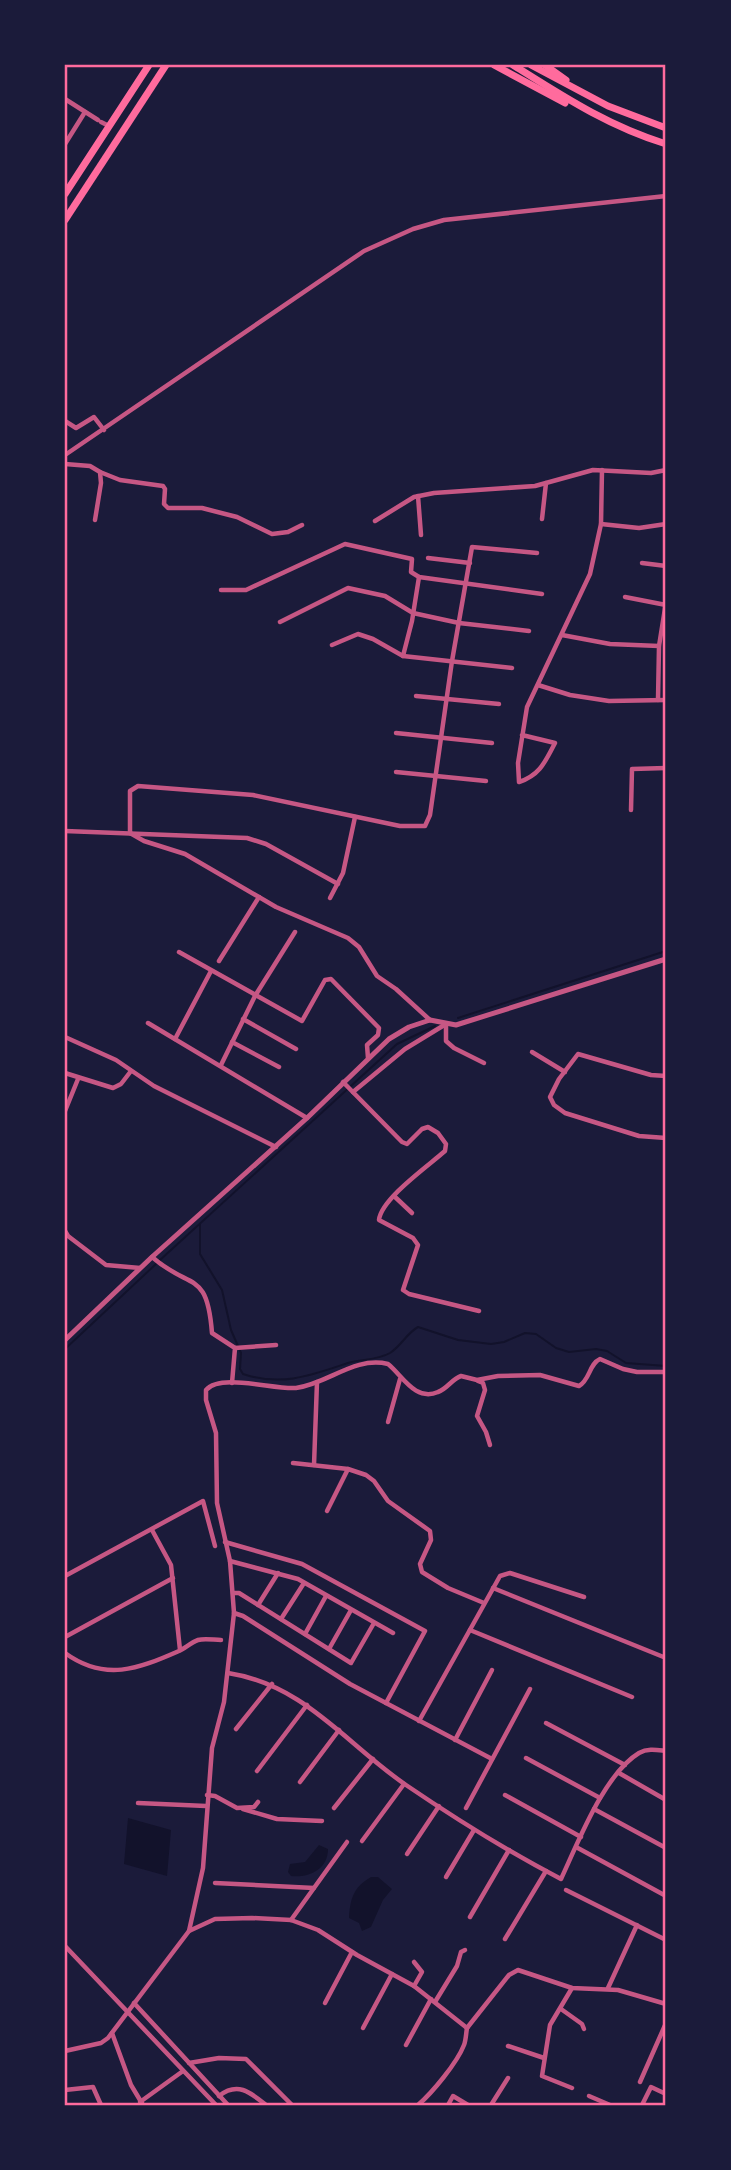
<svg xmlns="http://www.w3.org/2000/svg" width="731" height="2170" font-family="'Golos Text',sans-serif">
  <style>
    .water { fill: #12122b }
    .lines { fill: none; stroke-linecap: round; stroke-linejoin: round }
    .stream { stroke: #12122b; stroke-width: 2 }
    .minor { stroke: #c65784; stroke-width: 4.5 }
    .tertiary { stroke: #c65784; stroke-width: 5 }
    .primary { stroke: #ff6b9d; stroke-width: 7 }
    .neatline { fill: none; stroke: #ff6b9d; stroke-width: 2.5 }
  </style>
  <rect width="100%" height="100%" fill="#1b1b3a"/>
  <!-- water -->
  <g class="water">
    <path d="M128 1818 171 1830 167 1876 124 1864Z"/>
    <path d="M319 1845 328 1849C328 1870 308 1878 291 1876L288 1872 290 1864 305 1862Z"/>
    <path d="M371 1877H378L392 1889 383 1900 371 1927 362 1931 359 1923 349 1918C350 1900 353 1887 371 1877Z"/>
  </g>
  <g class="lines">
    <!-- stream -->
    <g class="stream">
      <path d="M458 1018 666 951"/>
      <path d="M200 1224V1254L222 1290 231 1330 241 1353 240 1369 243 1374C282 1387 312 1375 348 1363 362 1359 378 1360 390 1353 401 1346 407 1333 418 1327L458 1340 491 1344 504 1342 525 1333 536 1334 556 1348 569 1352 596 1349 607 1351 626 1363 666 1366"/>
      <path d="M160 1260 397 1044 435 1026"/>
      <path d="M65 1349 156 1264"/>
    </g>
    <!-- minor -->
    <g class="minor">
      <path d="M65 99 98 120"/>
      <path d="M101 122 109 126"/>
      <path d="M65 144 85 112"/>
      <path d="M65 421 76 428 94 417 104 430"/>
      <path d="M65 455 364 251 413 229 444 220 666 196"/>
      <path d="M65 464 90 466 100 472 101 483 95 520"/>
      <path d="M100 472 120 480 163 486 165 489 164 504 168 508H202L237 517 272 534 288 532 302 525"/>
      <path d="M418 496 421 535"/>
      <path d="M542 519 546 483"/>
      <path d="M375 521 414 497 434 493 535 486 593 470 651 473 666 470"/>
      <path d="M601 524 639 528 666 524"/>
      <path d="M428 558 470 563"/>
      <path d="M642 563 666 566"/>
      <path d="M221 590H246L345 544 412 559 411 572 419 577 542 594"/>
      <path d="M625 597 666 605"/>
      <path d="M280 622 348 588 385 596 413 613 459 623 529 631"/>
      <path d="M562 635 610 644 659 646"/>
      <path d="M332 645 358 634 373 639 403 656 512 668"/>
      <path d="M403 656 412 621 419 577"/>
      <path d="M538 685 570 695 609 701 666 700"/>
      <path d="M416 696 499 704"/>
      <path d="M658 700 659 646 666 602"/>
      <path d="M396 733 492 743"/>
      <path d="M522 735 555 743C545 762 540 775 519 782L518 763 527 707 590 574 601 524 602 470"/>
      <path d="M396 772 486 781"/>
      <path d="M631 810 632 769 666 768"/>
      <path d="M65 831 247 838 266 844 338 884"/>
      <path d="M130 833V791L138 786 253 795 400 826H425L430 815 452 661 472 547 537 553"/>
      <path d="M130 833 144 841 185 854 276 907 348 938 359 947 377 976 396 989 430 1020"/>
      <path d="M330 898 343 873 355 817"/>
      <path d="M179 952 302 1021 325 980 331 979 379 1028 378 1035 367 1045 368 1058"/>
      <path d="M219 961 259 897"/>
      <path d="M243 1019 296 1049"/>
      <path d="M148 1023 307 1118"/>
      <path d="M446 1025V1041L454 1048 484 1063"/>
      <path d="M65 1037 116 1060 154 1086 276 1147"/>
      <path d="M175 1039 211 971"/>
      <path d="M232 1042 279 1067"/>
      <path d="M532 1052 565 1072"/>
      <path d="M221 1065 255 996 295 932"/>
      <path d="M65 1073 113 1088 121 1084 131 1071"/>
      <path d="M666 1076 651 1075 578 1054 559 1079 550 1097 554 1105 565 1113 639 1136 666 1138"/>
      <path d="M343 1082 402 1142 407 1144 422 1129 428 1127 438 1133 446 1144 445 1151C428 1166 381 1199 379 1220L413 1238 418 1245 403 1290 409 1294 479 1311"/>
      <path d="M353 1092 405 1049 446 1024"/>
      <path d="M65 1111 78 1079"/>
      <path d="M394 1196 412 1213"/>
      <path d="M65 1231 68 1236 106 1265 140 1268"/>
      <path d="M152 1257C191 1291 207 1269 212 1333L235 1348 232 1383"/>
      <path d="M235 1348 276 1345"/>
      <path d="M478 1381 483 1383 485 1390 477 1416 486 1432 490 1445"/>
      <path d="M388 1422 400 1379"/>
      <path d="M293 1463 348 1469 366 1475 374 1481 388 1501 430 1531 431 1540 420 1564 422 1572 448 1588 484 1603"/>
      <path d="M314 1465 317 1382"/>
      <path d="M327 1511 348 1469"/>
      <path d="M152 1530 171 1565 180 1650"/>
      <path d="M225 1542 302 1564 425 1631 386 1703"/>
      <path d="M230 1561 298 1579 393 1633"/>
      <path d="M65 1576 203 1501 215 1546"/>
      <path d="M493 1588 666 1658"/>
      <path d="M233 1593H239L351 1663 374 1623"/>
      <path d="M258 1605 278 1573"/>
      <path d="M234 1613 243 1616 350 1684 492 1759"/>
      <path d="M281 1619 304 1583"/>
      <path d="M470 1630 632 1697"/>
      <path d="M305 1634 326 1596"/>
      <path d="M65 1637 173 1578"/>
      <path d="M329 1649 351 1610"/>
      <path d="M65 1653C105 1682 138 1669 179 1651 185 1648 192 1642 198 1640 205 1638 214 1640 221 1640"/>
      <path d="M228 1673C305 1685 346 1744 406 1785 456 1819 507 1851 561 1879 578 1843 604 1774 639 1753 648 1748 657 1750 666 1751"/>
      <path d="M419 1721 500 1576 510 1573 584 1597"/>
      <path d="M546 1723 625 1765"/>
      <path d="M236 1729 272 1684"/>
      <path d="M455 1740 492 1670"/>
      <path d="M526 1758 600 1798"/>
      <path d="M257 1771 307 1705"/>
      <path d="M619 1773 666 1800"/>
      <path d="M300 1782 339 1730"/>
      <path d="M207 1795 215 1796 237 1808 254 1807 258 1802"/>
      <path d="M505 1795 581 1837"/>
      <path d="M138 1803 206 1806"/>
      <path d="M334 1808 373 1759"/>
      <path d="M466 1808 530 1689"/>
      <path d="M243 1809 277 1819 322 1821"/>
      <path d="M594 1809 666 1848"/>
      <path d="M362 1841 404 1784"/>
      <path d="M576 1847 666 1896"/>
      <path d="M407 1854 439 1806"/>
      <path d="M446 1877 474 1830"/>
      <path d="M215 1883 314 1888"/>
      <path d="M566 1890 666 1940"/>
      <path d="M470 1917 509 1850"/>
      <path d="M291 1920 347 1842"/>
      <path d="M189 1931 203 1868 212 1748 224 1702 234 1613 230 1561 217 1503 216 1433 206 1400V1390C221 1373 274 1390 296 1388 328 1384 354 1356 388 1364 402 1375 415 1402 438 1392 447 1389 452 1379 461 1376L477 1380 498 1376 540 1375 579 1386C590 1380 589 1364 600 1359L623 1369 637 1372H666"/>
      <path d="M505 1939 546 1871"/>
      <path d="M65 1946 216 2105"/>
      <path d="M414 1986 422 1972 414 1962"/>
      <path d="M608 1988 637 1925"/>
      <path d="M435 2002 457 1966 461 1952 465 1950"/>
      <path d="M134 2003 228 2105"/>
      <path d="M325 2003 352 1952"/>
      <path d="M561 2009 582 2024 584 2029"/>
      <path d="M363 2028 392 1974"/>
      <path d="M467 2028 509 1975 518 1970 572 1988 618 1990 666 2004"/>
      <path d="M112 2033 131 2085 143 2105"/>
      <path d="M406 2045 431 1999"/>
      <path d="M508 2046 544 2058"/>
      <path d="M65 2051 101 2043 108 2038 189 1931 215 1919 252 1918 291 1920 318 1930 357 1955 414 1986 467 2028"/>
      <path d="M189 2063 219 2058 246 2059 292 2105"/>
      <path d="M640 2082 666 2023"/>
      <path d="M572 2088 542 2076 550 2025 572 1988"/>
      <path d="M65 2090 93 2087 101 2105"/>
      <path d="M219 2096C238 2081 251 2093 266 2105"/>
      <path d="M589 2096 610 2105"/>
      <path d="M140 2102 183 2071"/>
      <path d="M418 2105C432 2093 457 2063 464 2045 466 2040 466 2033 467 2028"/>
      <path d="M448 2105 453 2096 468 2105"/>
      <path d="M491 2105 508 2078"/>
      <path d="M642 2105 651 2087 666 2094"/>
    </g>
    <!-- tertiary -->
    <path class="tertiary" d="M65 1340 152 1257 307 1118 389 1039 409 1027 430 1020 456 1025 666 959"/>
    <!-- primary -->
    <g class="primary">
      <path d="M494 65 565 103"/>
      <path d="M513 65C564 97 608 126 666 144"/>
      <path d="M531 65 608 106 666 128"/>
      <path d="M545 65 566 80"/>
      <path d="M65 194 149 65"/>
      <path d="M65 220 166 65"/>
    </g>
  </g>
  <!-- border -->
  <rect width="731" height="2170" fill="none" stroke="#1b1b3a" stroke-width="133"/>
  <rect x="66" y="66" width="598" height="2038" class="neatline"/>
</svg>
